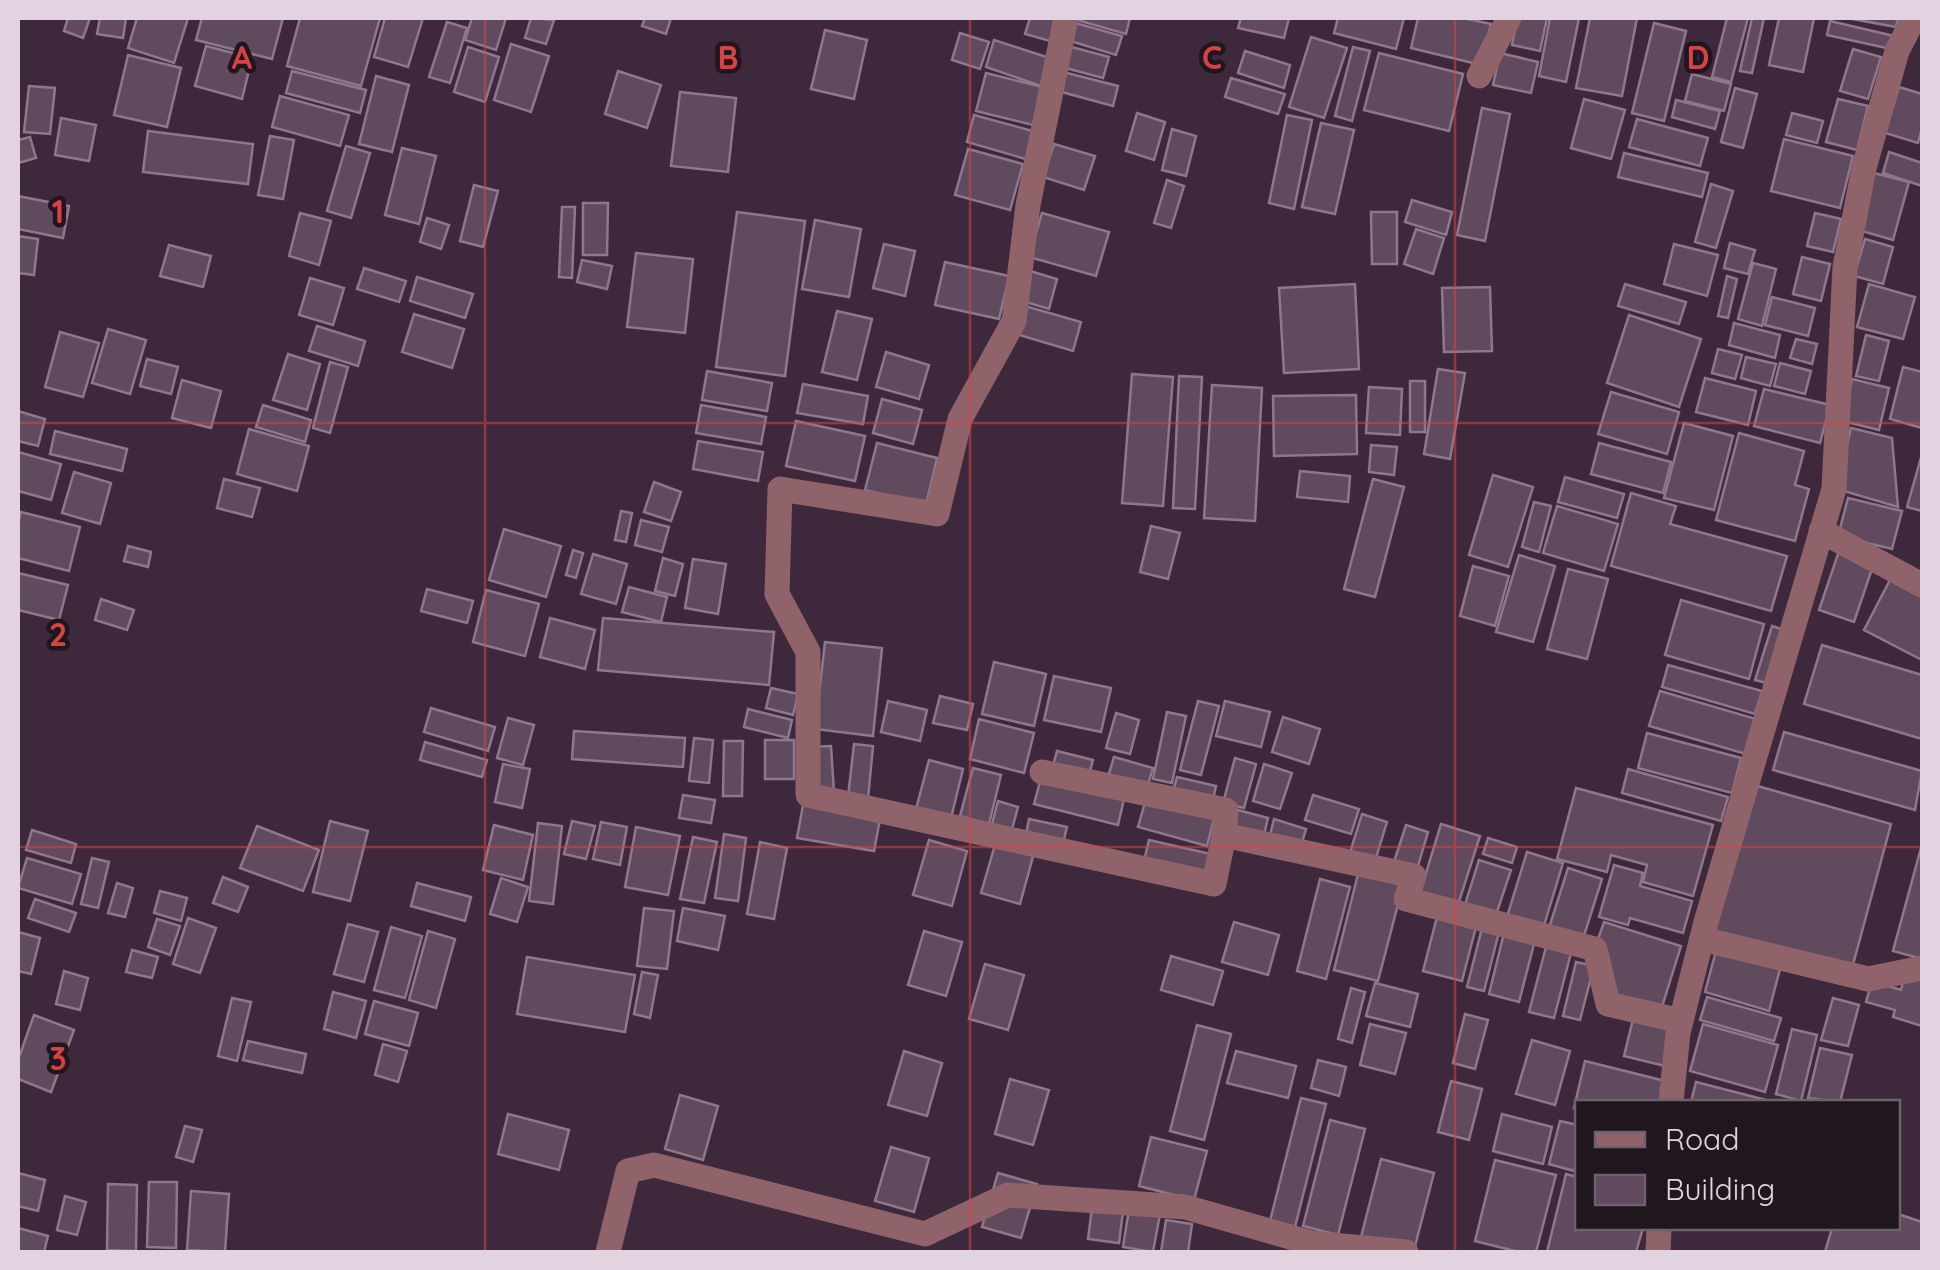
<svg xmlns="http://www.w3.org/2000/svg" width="1940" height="1270" font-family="Quicksand,sans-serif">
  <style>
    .building { fill: #604a5e; stroke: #8f778c; stroke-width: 2.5 }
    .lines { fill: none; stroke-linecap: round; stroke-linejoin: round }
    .minor { stroke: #90626a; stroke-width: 25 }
    .grid { fill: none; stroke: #d84244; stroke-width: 2.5; stroke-opacity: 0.55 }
    .grid-label { font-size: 32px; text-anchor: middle; font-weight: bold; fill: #d84244; stroke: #1f161e; stroke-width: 9; stroke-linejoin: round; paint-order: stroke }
  </style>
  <rect width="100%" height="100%" fill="#3e293c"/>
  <!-- building -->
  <g class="building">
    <path d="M68 18H90L83 38 64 31Z"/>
    <path d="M100 18H126L123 38 97 34Z"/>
    <path d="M137 18H188L174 63 128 48Z"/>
    <path d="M202 18H283L272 59 196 40Z"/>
    <path d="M300 18H380L361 86 287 66Z"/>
    <path d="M385 18H423L408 67 374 57Z"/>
    <path d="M472 18H506L496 50 465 40Z"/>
    <path d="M531 18 554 20 546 44 525 38Z"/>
    <path d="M645 18H671L666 34 642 26Z"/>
    <path d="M1030 18H1057L1050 41 1025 34Z"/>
    <path d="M1070 18H1130L1126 34Z"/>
    <path d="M1241 18H1289L1284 38 1238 28Z"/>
    <path d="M1338 18H1404L1396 49 1334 33Z"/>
    <path d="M1418 18H1463L1491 24 1481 65 1411 48Z"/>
    <path d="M1517 18H1547L1540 51 1512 45Z"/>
    <path d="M1550 18H1579L1566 82 1539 76Z"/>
    <path d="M1590 18H1637L1622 96 1576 88Z"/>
    <path d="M1727 18H1748L1731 82 1712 77Z"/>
    <path d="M1752 18H1764L1752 73 1740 71Z"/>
    <path d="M1779 18H1814L1803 72 1769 65Z"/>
    <path d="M1847 18H1898L1896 27Z"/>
    <path d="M1830 21 1894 36 1891 49 1827 35Z"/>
    <path d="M447 22 467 28 450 83 429 77Z"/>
    <path d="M1072 22 1122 36 1116 55 1067 40Z"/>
    <path d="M1654 23 1686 31 1664 121 1632 113Z"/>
    <path d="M825 30 867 40 854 99 811 89Z"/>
    <path d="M960 33 989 42 980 69 952 60Z"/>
    <path d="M1311 37 1347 48 1324 118 1289 107Z"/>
    <path d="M994 40 1053 59 1044 87 986 67Z"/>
    <path d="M511 44 549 56 531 112 494 100Z"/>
    <path d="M206 46 252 58 242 99 195 86Z"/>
    <path d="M1068 46 1109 57 1103 78 1062 67Z"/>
    <path d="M468 47 499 57 485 102 454 92Z"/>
    <path d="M1353 47 1370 51 1352 121 1335 116Z"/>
    <path d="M1853 49 1881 57 1868 99 1840 91Z"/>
    <path d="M1245 51 1290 65 1284 88 1238 73Z"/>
    <path d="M1379 53 1463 74 1449 131 1364 110Z"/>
    <path d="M1500 53 1538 62 1531 93 1493 85Z"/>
    <path d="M128 55 181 68 167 127 114 115Z"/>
    <path d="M292 71 366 90 360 113 286 93Z"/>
    <path d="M618 71 661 85 647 128 605 114Z"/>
    <path d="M1063 72 1118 86 1113 106 1058 91Z"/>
    <path d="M986 73 1046 88 1037 126 976 111Z"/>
    <path d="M1692 74 1731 84 1724 111 1685 101Z"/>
    <path d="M376 76 409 85 392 152 359 144Z"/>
    <path d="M1231 78 1285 94 1278 114 1225 97Z"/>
    <path d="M29 86 55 88 50 134 24 132Z"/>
    <path d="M1899 87 1922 94V128L1918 143 1885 133Z"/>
    <path d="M1735 88 1757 94 1743 148 1721 142Z"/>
    <path d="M680 92 736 98 728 172 671 166Z"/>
    <path d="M280 96 349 115 340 146 272 127Z"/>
    <path d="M1584 99 1625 110 1611 159 1571 148Z"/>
    <path d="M1838 99 1868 106 1857 150 1826 142Z"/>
    <path d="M1676 100 1720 111 1715 129 1672 117Z"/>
    <path d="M1482 108 1510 114 1485 241 1457 235Z"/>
    <path d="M1137 113 1165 122 1154 160 1126 151Z"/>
    <path d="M1792 113 1823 121 1817 143 1786 135Z"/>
    <path d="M974 115 1036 132 1029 160 967 142Z"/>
    <path d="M1287 115 1312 120 1294 209 1269 203Z"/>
    <path d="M61 118 96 125 89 161 55 155Z"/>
    <path d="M1637 119 1708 138 1700 166 1629 147Z"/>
    <path d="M1321 123 1354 130 1335 214 1302 207Z"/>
    <path d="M1172 129 1196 136 1186 176 1162 170Z"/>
    <path d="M148 131 253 144 248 184 143 172Z"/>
    <path d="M270 136 294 140 283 199 258 195Z"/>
    <path d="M30 137 36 158 18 163V140Z"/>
    <path d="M1784 139 1853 156 1840 208 1771 191Z"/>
    <path d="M1054 144 1095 156 1084 190 1043 177Z"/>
    <path d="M346 146 370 153 351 218 327 211Z"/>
    <path d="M402 148 436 156 419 224 385 215Z"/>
    <path d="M968 149 1023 164 1010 210 955 195Z"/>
    <path d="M1889 152 1922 163V186L1883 173Z"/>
    <path d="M1624 153 1708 173 1702 197 1618 177Z"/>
    <path d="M1874 173 1909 182 1893 240 1858 230Z"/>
    <path d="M1167 180 1184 186 1171 228 1154 223Z"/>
    <path d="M1711 184 1733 191 1716 248 1695 242Z"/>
    <path d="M474 185 498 191 483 247 460 241Z"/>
    <path d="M18 196 69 206 63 238 18 229Z"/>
    <path d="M1412 200 1452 212 1446 235 1405 222Z"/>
    <path d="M583 203H608L607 255H583Z"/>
    <path d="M562 207H575L572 278 559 277Z"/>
    <path d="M737 212 805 221 785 376 716 367Z"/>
    <path d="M1371 212H1397V264H1372Z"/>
    <path d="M300 213 331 221 319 265 289 256Z"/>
    <path d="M1042 213 1109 232 1096 276 1029 257Z"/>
    <path d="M1815 213 1841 219 1833 252 1807 246Z"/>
    <path d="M427 218 449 225 441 249 420 242Z"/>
    <path d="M815 220 861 229 849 297 802 289Z"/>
    <path d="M1416 229 1444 238 1433 274 1404 264Z"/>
    <path d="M18 236 38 239 34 275 18 273Z"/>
    <path d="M1865 239 1893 247 1883 284 1854 276Z"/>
    <path d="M1730 243 1755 250 1748 274 1724 268Z"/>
    <path d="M884 244 915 251 905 296 873 288Z"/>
    <path d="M1674 244 1718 255 1707 296 1664 284Z"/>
    <path d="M169 245 211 256 203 287 160 276Z"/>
    <path d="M636 253 693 259 685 333 627 327Z"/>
    <path d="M1802 257 1830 264 1821 301 1793 294Z"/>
    <path d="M582 260 612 266 607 289 577 282Z"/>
    <path d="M945 262 1009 276 999 319 935 305Z"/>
    <path d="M1753 263 1776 269 1762 326 1738 319Z"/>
    <path d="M364 268 406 281 399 302 357 289Z"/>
    <path d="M1030 271 1057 279 1049 309 1022 301Z"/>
    <path d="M1727 276 1737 279 1728 318 1718 316Z"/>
    <path d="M417 277 473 294 465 318 410 301Z"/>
    <path d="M310 278 344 288 333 325 299 315Z"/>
    <path d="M1355 284 1359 369 1284 373 1279 288Z"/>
    <path d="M1625 284 1686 302 1679 324 1618 306Z"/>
    <path d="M1869 284 1915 297 1903 339 1857 327Z"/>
    <path d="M1490 287 1492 351 1444 352 1442 288Z"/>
    <path d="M1772 297 1815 308 1808 336 1765 325Z"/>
    <path d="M1025 306 1081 322 1073 351 1016 334Z"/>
    <path d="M837 311 872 319 857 380 822 372Z"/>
    <path d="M414 314 464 329 452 368 402 352Z"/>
    <path d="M1629 315 1701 339 1679 407 1607 383Z"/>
    <path d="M1734 323 1780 335 1775 358 1729 345Z"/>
    <path d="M317 326 365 341 358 366 309 351Z"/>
    <path d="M108 329 146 340 130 394 92 383Z"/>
    <path d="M60 332 99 343 83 397 45 387Z"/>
    <path d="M1866 335 1889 341 1879 381 1856 376Z"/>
    <path d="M1796 339 1817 344 1812 364 1790 358Z"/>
    <path d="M1718 349 1742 355 1735 379 1712 373Z"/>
    <path d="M886 352 929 365 919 399 876 387Z"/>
    <path d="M288 354 320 364 307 410 273 400Z"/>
    <path d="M1746 357 1776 364 1770 386 1741 378Z"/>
    <path d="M147 359 178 367 171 394 140 386Z"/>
    <path d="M330 362 348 367 330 433 313 428Z"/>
    <path d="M1780 363 1811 371 1805 394 1774 386Z"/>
    <path d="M1903 367 1922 372V428L1890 419Z"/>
    <path d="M1438 369 1465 373 1450 459 1424 454Z"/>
    <path d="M707 371 772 383 767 411 702 400Z"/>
    <path d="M1132 374 1173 377 1163 506 1122 503Z"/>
    <path d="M1179 376 1202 377 1195 509 1173 508Z"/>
    <path d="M1705 378 1756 391 1748 425 1696 412Z"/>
    <path d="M1852 379 1889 388 1879 430 1843 421Z"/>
    <path d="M182 380 221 391 211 428 172 418Z"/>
    <rect x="1410" y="381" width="15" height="51"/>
    <path d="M803 384 868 396 863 424 797 413Z"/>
    <path d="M1212 385 1262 388 1255 521 1204 518Z"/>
    <path d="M1369 387 1402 389 1400 435 1366 433Z"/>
    <path d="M1764 389 1830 405 1820 443 1754 426Z"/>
    <path d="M1611 392 1679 412 1667 454 1598 434Z"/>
    <path d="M1356 395 1357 454 1274 456 1273 396Z"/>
    <path d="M882 399 922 410 913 444 873 433Z"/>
    <path d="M263 405 311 420 305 442 256 427Z"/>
    <path d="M701 405 766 417 761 444 696 433Z"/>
    <path d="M18 411 45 419 38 446 18 441Z"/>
    <path d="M796 421 865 436 855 481 786 466Z"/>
    <path d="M1684 423 1733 436 1714 510 1664 498Z"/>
    <path d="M1851 428 1892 438 1898 507 1837 489Z"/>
    <path d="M249 429 309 446 297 491 237 474Z"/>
    <path d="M55 431 127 449 122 471 50 454Z"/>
    <path d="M1739 433 1804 451 1795 485 1809 489 1795 541 1716 520Z"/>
    <path d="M698 441 763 452 758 481 693 469Z"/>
    <path d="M877 443 937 458 926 505 865 490Z"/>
    <path d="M1599 443 1671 462 1663 493 1591 474Z"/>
    <path d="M1371 445 1397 447 1394 475 1369 472Z"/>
    <path d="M18 452 61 464 51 500 18 491Z"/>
    <path d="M1922 454V511L1907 507Z"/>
    <path d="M1300 471 1350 476 1348 502 1297 497Z"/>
    <path d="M74 472 111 483 100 524 62 513Z"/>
    <path d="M1493 475 1533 487 1508 567 1469 555Z"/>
    <path d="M1565 477 1624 494 1617 518 1558 502Z"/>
    <path d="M224 479 260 488 252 517 217 508Z"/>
    <path d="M1373 479 1404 487 1375 597 1344 589Z"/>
    <path d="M654 482 681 492 671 521 644 512Z"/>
    <path d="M1631 493 1676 506 1670 524 1787 556 1771 611 1611 566Z"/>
    <path d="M1848 498 1902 511 1892 549 1838 536Z"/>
    <path d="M1534 502 1551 506 1539 552 1522 547Z"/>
    <path d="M1557 506 1618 524 1604 571 1543 553Z"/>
    <path d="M621 511 632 513 626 542 615 540Z"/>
    <path d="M21 512 80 527 69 571 18 558V525Z"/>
    <path d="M641 520 669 527 662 552 635 545Z"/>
    <path d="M1151 526 1180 533 1168 579 1140 572Z"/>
    <path d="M504 529 561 546 546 597 489 580Z"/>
    <path d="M128 546 151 552 148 567 124 561Z"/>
    <path d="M573 550 583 553 576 578 566 575Z"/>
    <path d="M1839 551 1874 563 1854 622 1819 610Z"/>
    <path d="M593 554 627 564 616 604 581 594Z"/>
    <path d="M1519 555 1555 566 1533 642 1496 632Z"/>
    <path d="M663 558 683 564 675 596 655 591Z"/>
    <path d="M693 559 726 564 718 614 685 608Z"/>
    <path d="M1473 566 1509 576 1495 626 1460 616Z"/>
    <path d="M1568 569 1608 579 1587 659 1547 649Z"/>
    <path d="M18 573 68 585 59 620 18 610Z"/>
    <path d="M1890 580 1922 597V660L1864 630Z"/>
    <path d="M629 587 667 597 661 622 622 612Z"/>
    <path d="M427 589 473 601 467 623 421 611Z"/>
    <path d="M486 590 539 604 525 656 473 642Z"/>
    <path d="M101 599 134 610 127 630 95 620Z"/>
    <path d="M1681 600 1764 624 1749 679 1665 655Z"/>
    <path d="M550 618 595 630 585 669 540 657Z"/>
    <path d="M603 618 774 632 769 685 598 670Z"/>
    <path d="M1772 626 1787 631 1771 684 1755 680Z"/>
    <path d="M825 642 882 648 873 736 815 729Z"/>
    <path d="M1822 645 1922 675V739L1804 704Z"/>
    <path d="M994 662 1046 674 1034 726 982 714Z"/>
    <path d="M1668 665 1762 691 1755 714 1662 687Z"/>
    <path d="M1054 676 1111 688 1101 732 1044 720Z"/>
    <path d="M771 688 798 694 793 715 766 708Z"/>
    <path d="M1660 691 1756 719 1746 754 1649 726Z"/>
    <path d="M940 696 973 704 967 730 933 723Z"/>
    <path d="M888 701 927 710 920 741 881 732Z"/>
    <path d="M1198 701 1219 706 1201 775 1180 770Z"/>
    <path d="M1225 701 1270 712 1261 747 1216 736Z"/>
    <path d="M431 708 495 727 488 751 424 732Z"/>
    <path d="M748 709 792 720 788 738 744 727Z"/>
    <path d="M1167 712 1186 716 1172 783 1153 779Z"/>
    <path d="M1116 713 1139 720 1130 754 1106 748Z"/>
    <path d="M1283 717 1320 729 1309 764 1272 752Z"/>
    <path d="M508 718 534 725 523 765 497 758Z"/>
    <path d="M979 719 1034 733 1024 773 970 759Z"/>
    <path d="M574 731 685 738 683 767 572 759Z"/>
    <path d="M1784 732 1922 771 1915 810 1773 770Z"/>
    <path d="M1647 733 1741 758 1732 793 1638 768Z"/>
    <path d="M694 738 713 740 709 783 689 781Z"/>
    <rect x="765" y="740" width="29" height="39"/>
    <path d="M724 741H743L742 796H723Z"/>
    <path d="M425 742 487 760 482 777 420 760Z"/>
    <path d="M854 744 873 746 868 799 848 797Z"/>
    <path d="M831 746 834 792 816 793 812 747Z"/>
    <path d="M1057 751 1093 760 1088 779 1052 769Z"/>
    <path d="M1114 757 1153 768 1145 794 1106 783Z"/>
    <path d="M1235 758 1256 764 1244 808 1223 803Z"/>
    <path d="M929 760 963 769 951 818 916 809Z"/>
    <path d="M503 764 530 769 522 808 495 802Z"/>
    <path d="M1264 764 1292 773 1280 809 1253 801Z"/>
    <path d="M973 768 1001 775 989 824 960 816Z"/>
    <path d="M1628 769 1728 797 1721 821 1622 793Z"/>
    <path d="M1177 777 1216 786 1212 804 1172 795Z"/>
    <path d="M1041 778 1124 799 1118 825 1034 804Z"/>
    <path d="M1754 785 1891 824 1851 972 1713 933Z"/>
    <path d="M1576 788 1713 825 1693 896 1643 882 1647 865 1611 855 1607 872 1557 859Z"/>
    <path d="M683 795 715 800 711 823 679 818Z"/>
    <path d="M1313 795 1359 809 1351 834 1305 820Z"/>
    <path d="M1146 799 1214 818 1207 846 1138 827Z"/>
    <path d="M998 801 1018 807 1011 833 991 828Z"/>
    <path d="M803 805 880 819 874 851 797 838Z"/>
    <path d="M1234 809 1268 818 1263 839 1229 830Z"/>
    <path d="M1362 814 1387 822 1374 864 1349 856Z"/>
    <path d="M1029 819 1067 827 1062 847 1025 839Z"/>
    <path d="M1274 819 1306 829 1300 849 1269 839Z"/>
    <path d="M330 821 368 831 350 901 313 892Z"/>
    <path d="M572 821 595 826 586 859 564 854Z"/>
    <path d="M601 822 627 827 620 865 593 859Z"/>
    <path d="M538 823 562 826 553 904 529 901Z"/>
    <path d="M1441 824 1480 836 1457 908 1419 896Z"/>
    <path d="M494 825 533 835 523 880 483 870Z"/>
    <path d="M1406 825 1428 832 1415 876 1392 868Z"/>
    <path d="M257 826 319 850 303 891 240 868Z"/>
    <path d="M636 827 680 836 668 895 625 887Z"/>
    <path d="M32 830 76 844 71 863 26 850Z"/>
    <path d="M724 834 746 838 738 901 715 898Z"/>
    <path d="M693 837 717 842 704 903 680 899Z"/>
    <path d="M997 838 1035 849 1020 904 981 893Z"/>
    <path d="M1488 838 1517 847 1512 863 1483 854Z"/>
    <path d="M929 840 967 851 952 906 913 895Z"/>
    <path d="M1149 840 1215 855 1210 876 1144 861Z"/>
    <path d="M760 842 787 848 774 919 747 914Z"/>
    <path d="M1922 844V959L1893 951Z"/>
    <path d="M1527 852 1563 863 1542 932 1506 920Z"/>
    <path d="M27 858 81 874 72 904 18 888Z"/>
    <path d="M92 858 109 862 98 908 81 904Z"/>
    <path d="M1479 860 1511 870 1494 921 1463 911Z"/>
    <path d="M1614 865 1643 873 1640 886 1692 901 1683 933 1630 918 1628 925 1599 917Z"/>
    <path d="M1568 868 1602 879 1583 939 1549 928Z"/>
    <path d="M1358 874 1403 885 1378 981 1334 970Z"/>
    <path d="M223 877 248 887 238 912 213 903Z"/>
    <path d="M501 878 528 887 517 922 490 914Z"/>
    <path d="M1320 879 1350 887 1326 979 1297 971Z"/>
    <path d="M117 883 133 888 125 917 108 913Z"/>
    <path d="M417 883 471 897 465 921 411 906Z"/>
    <path d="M160 891 187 898 181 921 154 913Z"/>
    <path d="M35 899 76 913 69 932 28 918Z"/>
    <path d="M644 908 674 911 667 969 637 966Z"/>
    <path d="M683 908 725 916 718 950 677 941Z"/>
    <path d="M1438 913 1477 923 1462 981 1423 971Z"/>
    <path d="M188 918 216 928 200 973 173 964Z"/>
    <path d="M157 919 180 926 170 955 148 947Z"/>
    <path d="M1234 922 1279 935 1268 975 1222 962Z"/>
    <path d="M1604 922 1681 946 1661 1010 1612 994 1597 942Z"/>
    <path d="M348 924 378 932 364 982 334 974Z"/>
    <path d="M391 927 422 936 405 998 374 990Z"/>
    <path d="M1482 928 1499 932 1484 991 1467 987Z"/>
    <path d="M428 931 455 939 436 1008 409 1000Z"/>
    <path d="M924 931 962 942 946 996 908 985Z"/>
    <path d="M18 932 40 938 31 974 18 971Z"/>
    <path d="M1504 933 1535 940 1519 1002 1489 994Z"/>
    <path d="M1547 943 1572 949 1554 1018 1529 1012Z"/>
    <path d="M132 950 158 957 152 978 126 972Z"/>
    <path d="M1716 951 1780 969 1769 1011 1705 992Z"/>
    <path d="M1171 956 1223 971 1213 1005 1161 990Z"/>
    <path d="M527 957 635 975 625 1032 517 1014Z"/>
    <path d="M1576 962 1594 966 1580 1020 1563 1016Z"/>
    <path d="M985 964 1024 975 1008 1030 969 1019Z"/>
    <path d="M64 971 88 978 80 1010 56 1004Z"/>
    <path d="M642 972 658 975 650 1018 634 1014Z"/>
    <path d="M1905 973 1922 978V1026L1893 1017 1895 1010 1866 1002 1872 981 1901 990Z"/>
    <path d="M1375 983 1418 994 1410 1027 1366 1016Z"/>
    <path d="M1351 988 1365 992 1352 1043 1338 1039Z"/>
    <path d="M333 992 366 1001 356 1038 324 1029Z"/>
    <path d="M1707 997 1781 1018 1774 1041 1700 1020Z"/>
    <path d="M232 998 251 1002 237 1061 218 1056Z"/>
    <path d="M1833 998 1859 1005 1848 1046 1821 1040Z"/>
    <path d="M374 1001 418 1013 409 1046 365 1034Z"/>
    <path d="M1465 1014 1488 1020 1475 1069 1453 1063Z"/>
    <path d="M34 1015 74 1030 51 1092 18 1079V1060Z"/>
    <path d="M1634 1015 1675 1025 1665 1066 1624 1056Z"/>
    <path d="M1370 1024 1406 1033 1395 1074 1360 1065Z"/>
    <path d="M1703 1024 1778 1045 1765 1092 1690 1071Z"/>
    <path d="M1197 1025 1231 1034 1204 1140 1170 1131Z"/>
    <path d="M1792 1029 1817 1035 1801 1101 1776 1094Z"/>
    <path d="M1532 1040 1570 1051 1555 1105 1516 1094Z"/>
    <path d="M248 1041 306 1054 302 1073 243 1060Z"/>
    <path d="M383 1044 407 1051 398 1082 375 1075Z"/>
    <path d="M1820 1048 1852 1055 1840 1102 1808 1098Z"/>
    <path d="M904 1051 942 1063 927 1116 888 1105Z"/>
    <path d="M1236 1051 1296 1066 1288 1098 1227 1083Z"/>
    <path d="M1318 1060 1346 1067 1339 1096 1311 1088Z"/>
    <path d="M1585 1061 1665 1081 1660 1102H1578V1109L1574 1108Z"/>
    <path d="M1010 1079 1049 1090 1033 1145 995 1134Z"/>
    <path d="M1451 1081 1482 1089 1469 1140 1438 1132Z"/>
    <path d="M1696 1082 1774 1102H1691Z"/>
    <path d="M680 1095 718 1106 703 1160 665 1149Z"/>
    <path d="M1301 1098 1326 1104 1295 1227 1270 1221Z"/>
    <path d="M508 1114 569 1130 559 1170 498 1154Z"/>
    <path d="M1502 1114 1552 1127 1543 1164 1493 1151Z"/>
    <path d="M1330 1120 1365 1129 1338 1235 1303 1226Z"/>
    <path d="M1560 1121 1578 1125V1172L1549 1164Z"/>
    <path d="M185 1126 202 1130 193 1162 176 1157Z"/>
    <path d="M1151 1137 1207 1151 1194 1200 1139 1186Z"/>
    <path d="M891 1147 929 1158 914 1212 875 1201Z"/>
    <path d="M1381 1159 1434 1173 1414 1250 1361 1237Z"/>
    <path d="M1495 1160 1556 1175 1536 1252H1519L1475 1241Z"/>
    <path d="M18 1173 45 1180 38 1211 18 1206Z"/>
    <path d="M998 1173 1037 1184 1021 1238 982 1227Z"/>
    <path d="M1566 1174 1578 1177V1228H1643L1636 1252H1547Z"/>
    <path d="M149 1182H177L176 1248 147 1247Z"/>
    <path d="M108 1184 137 1185 136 1251 107 1250Z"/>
    <path d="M191 1191 229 1194 225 1252 187 1250Z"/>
    <path d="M65 1196 86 1202 77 1235 57 1230Z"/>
    <path d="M1092 1208 1123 1212 1119 1243 1088 1239Z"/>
    <path d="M1129 1209 1160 1214 1153 1252 1123 1247Z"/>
    <path d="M1898 1214 1922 1222V1252H1825L1832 1228H1898Z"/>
    <path d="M1166 1220 1192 1224 1188 1252H1161Z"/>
    <path d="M18 1228 48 1236 44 1252H18Z"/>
  </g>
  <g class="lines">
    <!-- minor -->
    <g class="minor">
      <path d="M1066 18 1028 205 1014 321 960 419 937 514 780 489 777 594 808 652V795L1214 884 1224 835"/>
      <path d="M1479 76 1509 18"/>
      <path d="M1821 531 1922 585"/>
      <path d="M1042 772 1226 810 1224 835 1414 876 1406 899 1595 949 1608 1004 1681 1021"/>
      <path d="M1702 939 1868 979 1922 968"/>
      <path d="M1671 1102 1678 1033 1706 922 1834 489 1845 267 1864 168 1897 51 1914 18"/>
      <path d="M608 1252 628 1171 654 1165 925 1234 1008 1195 1185 1207 1311 1243 1406 1252"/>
      <path d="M1658 1252 1659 1228"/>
    </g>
  </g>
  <!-- grid -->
  <path class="grid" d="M485 18V1252M970 18V1252M1455 18V1252M18 423H1922M18 847H1922"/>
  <g class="grid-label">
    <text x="242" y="69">A</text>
    <text x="728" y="69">B</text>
    <text x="1212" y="69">C</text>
    <text x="1698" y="69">D</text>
    <text x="58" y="223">1</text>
    <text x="58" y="646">2</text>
    <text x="58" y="1070">3</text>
  </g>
  <!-- border -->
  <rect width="1940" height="1270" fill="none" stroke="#e1d4e0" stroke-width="40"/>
  <!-- legend -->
  <rect x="1575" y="1100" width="325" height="130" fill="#1f161e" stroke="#6d626c" stroke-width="2.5"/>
  <rect x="1595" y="1132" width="50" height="15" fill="#90626a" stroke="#6d626c" stroke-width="2.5"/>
  <text x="1665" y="1150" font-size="30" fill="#e1d4e0">Road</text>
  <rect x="1595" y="1175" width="50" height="30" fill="#604a5e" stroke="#6d626c" stroke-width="2.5"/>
  <text x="1665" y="1200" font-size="30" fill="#e1d4e0">Building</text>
</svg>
